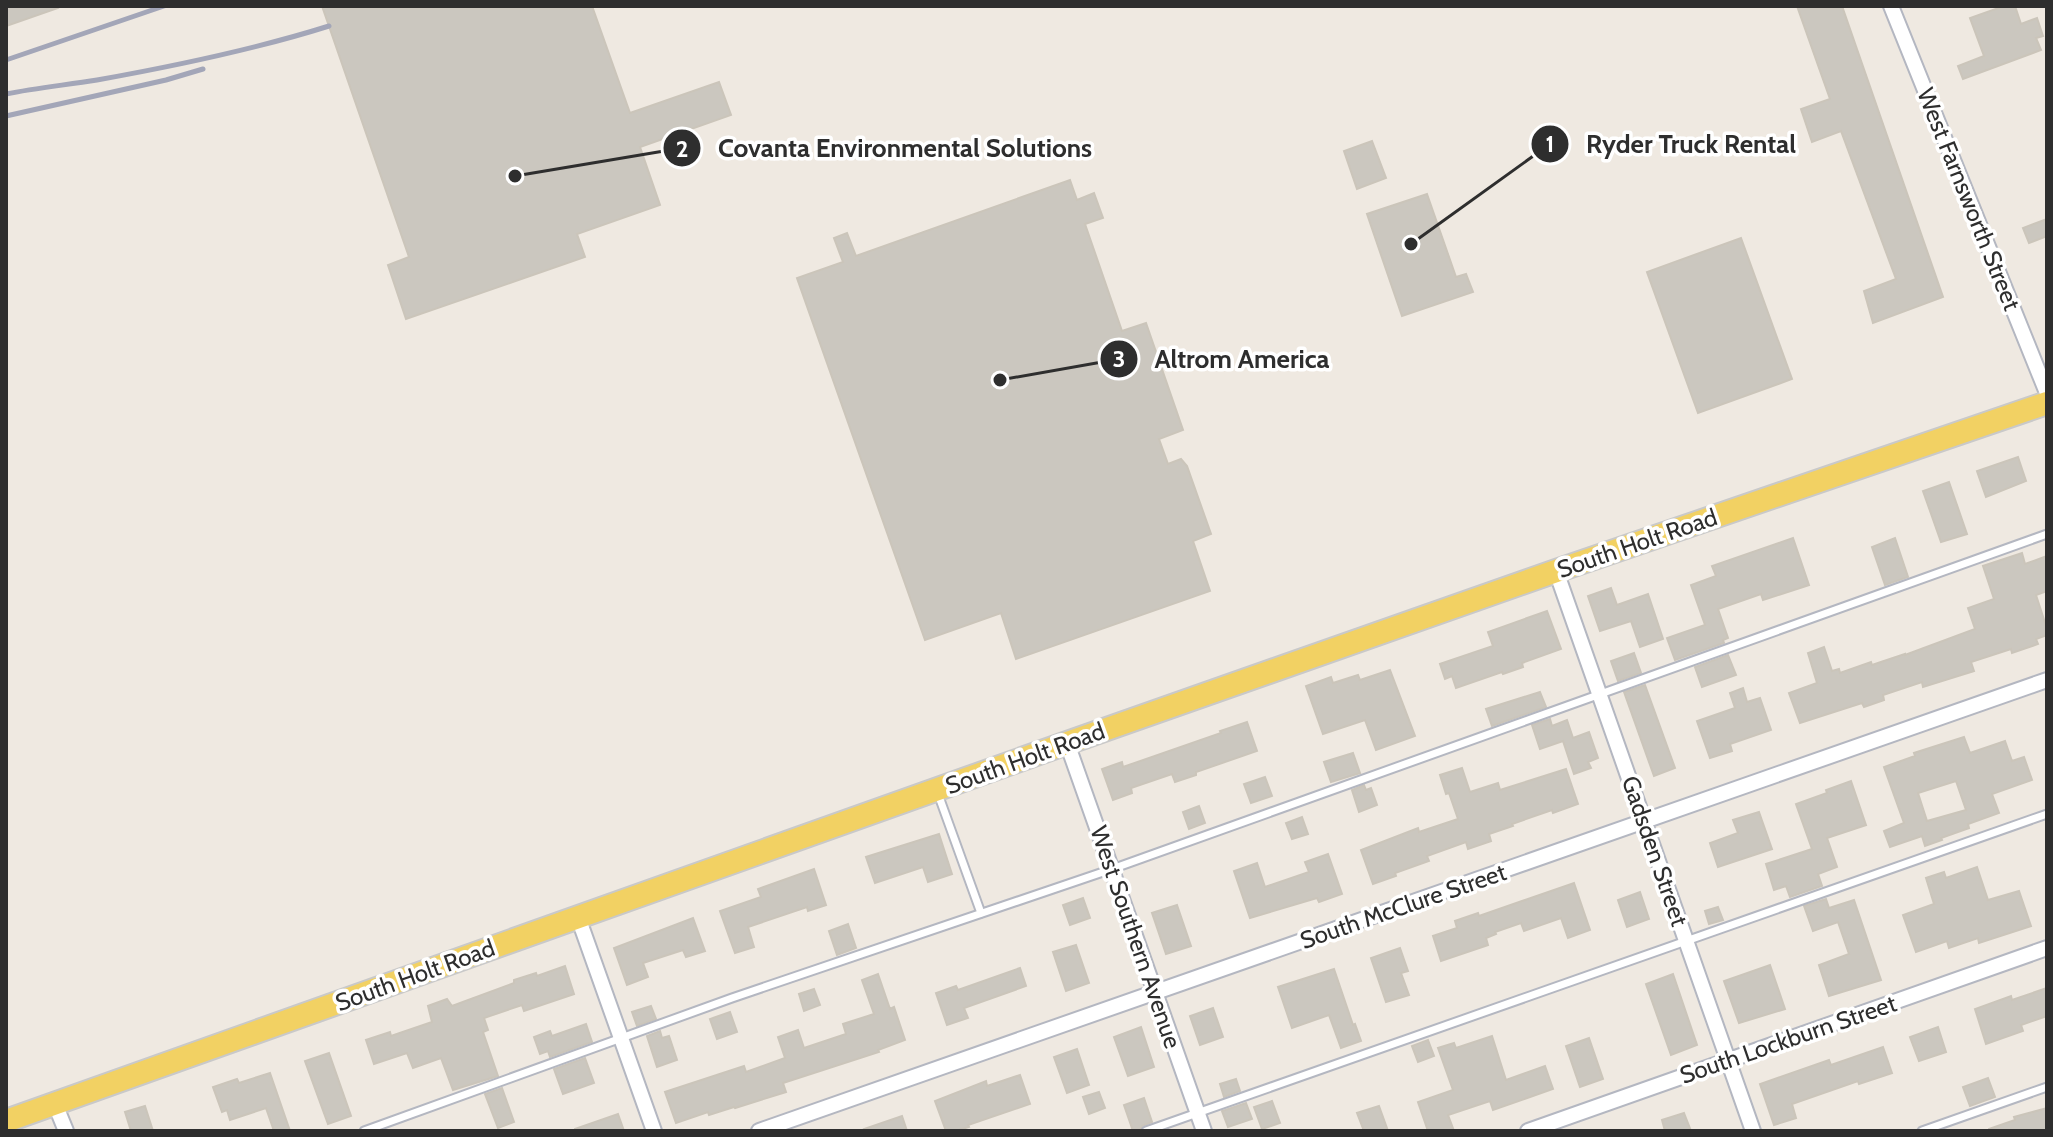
<svg xmlns="http://www.w3.org/2000/svg" width="2053" height="1137" font-family="Cabin,sans-serif">
  <style>
    .building { fill: #cbc7bf; stroke: #cbc5ba; stroke-width: 2; fill-rule: evenodd }
    .lines { fill: none; stroke-linecap: round; stroke-linejoin: round }
    .service-casing { stroke: #b4b7c1; stroke-width: 11 }
    .minor-casing { stroke: #b4b7c1; stroke-width: 18 }
    .primary-casing { stroke: #c9c9c9; stroke-width: 26 }
    .service { stroke: #fff; stroke-width: 7 }
    .minor { stroke: #fff; stroke-width: 14 }
    .primary { stroke: #f2d163; stroke-width: 22 }
    .rail { stroke: #a3a6b8; stroke-width: 5 }
    .labels { text-anchor: middle; dominant-baseline: central; stroke-width: 7; stroke-linejoin: round; paint-order: stroke }
    .street-label { font-size: 24px; fill: #2e2e2e; stroke: #fff }
    .leader { fill: none; stroke: #2e2e2e; stroke-width: 3 }
    .callout-dot { fill: #2e2e2e; stroke: #fff; stroke-width: 3 }
    .mark-label { font-size: 24px; text-anchor: middle; font-weight: bold; fill: #fff }
    .callout-label { font-size: 26px; text-anchor: middle; font-weight: bold; fill: #2e2e2e; stroke: #fff; stroke-width: 7; stroke-linejoin: round; paint-order: stroke }
  </style>
  <rect width="100%" height="100%" fill="#efe9e1"/>
  <!-- building -->
  <g class="building">
    <path d="M6 6H57L58 8 6 26Z"/>
    <path d="M322 6H592L630 113 719 82 731 115 640 147 660 205 577 234 585 257 406 319 388 265 409 257Z"/>
    <path d="M1797 6H1842L1943 297 1873 323 1864 291 1896 279 1841 131 1812 142 1801 109 1830 99Z"/>
    <path d="M2004 6H2015L2021 24 2037 18 2043 36 2036 38 2041 50 1963 79 1958 66 1984 56 1970 18Z"/>
    <path d="M1372 141 1386 178 1357 189 1344 151Z"/>
    <path d="M1070 180 1077 200 1094 193 1103 218 1085 224 1122 331 1146 323 1183 430 1159 439 1168 464 1181 459 1187 466 1211 534 1193 541 1210 591 1016 659 1001 613 925 640 797 278 843 262 834 238 847 233 856 256Z"/>
    <path d="M1427 194 1456 277 1466 274 1473 292 1402 316 1367 214Z"/>
    <path d="M2047 219V236L2029 243 2023 228Z"/>
    <path d="M1741 238 1792 379 1698 413 1647 272Z"/>
    <path d="M2018 457 2026 481 1986 497 1977 471Z"/>
    <path d="M1949 482 1967 534 1941 542 1923 491Z"/>
    <path d="M1793 538 1809 585 1763 600 1761 594 1718 609 1728 638 1723 640 1724 643 1675 660 1667 638 1705 625 1691 585 1716 576 1712 566Z"/>
    <path d="M1895 538 1908 577 1885 585 1872 547Z"/>
    <path d="M2022 553 2025 564 2047 556V591L2036 595 2047 629V635L2036 639 2038 644 2012 653 2011 649 1971 662 1974 671 1923 687 1922 682 1883 695 1884 700 1864 707 1862 703 1800 723 1789 693 1817 683 1808 653 1824 647 1832 671 1839 669 1840 673 1871 662 1872 665 1905 654V655L1975 629 1968 608 1994 599 1983 566Z"/>
    <path d="M1611 588 1617 605 1648 594 1663 639 1640 647 1631 621 1600 631 1588 596Z"/>
    <path d="M1547 611 1561 649 1522 663 1523 667 1503 674 1502 672 1456 688 1452 676 1445 679 1440 664 1493 646 1488 632Z"/>
    <path d="M1634 653 1641 673 1618 681 1611 661Z"/>
    <path d="M1728 655 1736 675 1702 687 1695 667Z"/>
    <path d="M1390 670 1415 736 1376 750 1365 720 1323 734 1306 686 1331 677 1333 683 1358 675 1360 680Z"/>
    <path d="M1645 685 1675 768 1654 776 1624 692Z"/>
    <path d="M1743 688 1747 702 1760 698 1771 730 1730 744 1732 751 1710 758 1697 721 1735 708 1730 693Z"/>
    <path d="M1540 692 1546 707 1492 726 1486 709Z"/>
    <path d="M1550 719 1552 726 1567 720 1573 738 1589 732 1598 758 1588 762 1591 768 1574 774 1563 741 1540 749 1532 725Z"/>
    <path d="M1247 722 1257 751 1196 772V775L1175 782 1172 774 1131 788 1132 793 1113 800 1102 769 1122 762 1123 767 1221 733 1220 731Z"/>
    <path d="M1964 737 1970 753 2005 741 2012 761 2024 757 2032 780 1992 794 1999 813 1968 824 1969 828 1941 838 1942 840 1925 846 1922 836 1890 847 1884 831 1904 823 1884 767 1915 756 1914 753ZM1956 781 1966 810 1927 821 1918 793Z"/>
    <path d="M1353 753 1360 773 1331 782 1324 762Z"/>
    <path d="M1462 768 1470 792 1498 783 1500 790 1566 769 1578 804 1553 813 1552 810 1512 824 1513 826 1489 834 1491 841 1468 849 1466 842 1427 856 1429 861 1395 873 1396 876 1373 884 1361 850 1418 828 1419 832 1458 819 1449 793 1446 794 1440 775Z"/>
    <path d="M1265 777 1272 796 1251 803 1244 784Z"/>
    <path d="M1851 781 1866 825 1827 838 1837 867 1818 874 1822 886 1790 897 1786 886 1774 890 1766 864 1812 849 1796 804 1827 793 1826 790Z"/>
    <path d="M1364 785 1366 790 1371 788 1377 805 1359 812 1352 790Z"/>
    <path d="M1199 806 1205 823 1189 829 1183 812Z"/>
    <path d="M1759 812 1772 849 1718 867 1710 843 1738 833 1733 820Z"/>
    <path d="M1302 817 1308 834 1292 839 1286 823Z"/>
    <path d="M939 834 952 874 928 882 923 867 875 883 866 857Z"/>
    <path d="M1328 854 1342 894 1319 902 1317 898 1250 918 1234 871 1257 863 1265 887 1309 872 1305 862Z"/>
    <path d="M1977 867 1988 900 2019 891 2031 926 1979 943 1978 938 1949 948 1947 941 1916 952 1903 915 1934 904 1926 878 1944 872 1946 878Z"/>
    <path d="M814 869 826 905 808 911 807 907 748 927 754 947 735 953 720 911 761 897 758 889Z"/>
    <path d="M1574 883 1590 930 1568 938 1561 918 1524 931 1521 923 1495 932 1496 934 1486 938 1488 945 1441 961 1433 936 1457 928 1455 921 1478 913 1479 916Z"/>
    <path d="M1640 892 1649 919 1627 927 1618 900Z"/>
    <path d="M1083 898 1090 918 1070 925 1063 905Z"/>
    <path d="M1826 899 1829 908 1854 900 1881 980 1829 996 1819 965 1849 954 1838 922 1813 931 1804 906Z"/>
    <path d="M1177 905 1191 946 1166 954 1152 913Z"/>
    <path d="M1718 907 1723 920 1709 924 1705 911Z"/>
    <path d="M693 918 705 951 686 957 683 950 643 963 648 977 627 985 614 948Z"/>
    <path d="M848 924 856 948 837 955 829 931Z"/>
    <path d="M1076 945 1089 983 1066 991 1053 952Z"/>
    <path d="M1400 948 1408 971 1401 973 1409 995 1386 1002 1371 958Z"/>
    <path d="M1770 965 1785 1009 1739 1023 1724 981Z"/>
    <path d="M565 966 574 994 524 1011 522 1005 484 1018 488 1030 483 1032 498 1076 453 1090 441 1058 413 1068 407 1053 374 1064 366 1040 390 1032 391 1036 432 1022 428 1006 447 999 452 1006 514 983V980L536 973 537 976Z"/>
    <path d="M1020 968 1026 986 964 1008 968 1018 947 1025 936 993 956 986 958 990Z"/>
    <path d="M1334 969 1353 1025 1355 1024 1361 1041 1341 1048 1329 1015 1292 1028 1278 987Z"/>
    <path d="M878 974 890 1009 894 1007 905 1040 878 1050 879 1052 783 1083 786 1092 735 1108 734 1107 709 1115 708 1112 676 1123 665 1092 744 1066 746 1072 785 1058 778 1037 798 1030 804 1048 846 1034 843 1024 874 1014 862 980Z"/>
    <path d="M1673 974 1697 1045 1671 1055 1646 984Z"/>
    <path d="M2047 988V1016L2021 1025 2023 1031 1986 1044 1975 1009 2011 996 2012 1000Z"/>
    <path d="M814 989 820 1005 804 1011 799 994Z"/>
    <path d="M651 1006 656 1019 637 1026 632 1012Z"/>
    <path d="M1213 1008 1223 1037 1200 1045 1190 1016Z"/>
    <path d="M730 1012 737 1032 717 1039 710 1019Z"/>
    <path d="M586 1024 592 1042 550 1057 548 1051 540 1054 534 1037 550 1031 552 1036Z"/>
    <path d="M1141 1027 1154 1067 1128 1076 1114 1037Z"/>
    <path d="M1938 1027 1946 1052 1919 1061 1910 1037Z"/>
    <path d="M660 1031 662 1038 669 1036 677 1060 657 1067 647 1036Z"/>
    <path d="M1492 1036 1506 1080 1545 1066 1553 1089 1493 1110 1490 1101 1448 1115 1454 1131H1428L1418 1102 1453 1090 1438 1048 1454 1043 1456 1048Z"/>
    <path d="M1589 1038 1603 1079 1580 1087 1566 1046Z"/>
    <path d="M1428 1040 1434 1056 1418 1062 1412 1046Z"/>
    <path d="M1883 1047 1892 1073 1859 1084 1858 1081 1792 1104 1796 1118 1774 1125 1760 1084 1829 1060 1831 1065Z"/>
    <path d="M1077 1049 1089 1085 1067 1093 1054 1057Z"/>
    <path d="M329 1053 351 1116 328 1124 305 1061Z"/>
    <path d="M585 1058 594 1083 563 1094 554 1069Z"/>
    <path d="M270 1073 290 1131H274L266 1108 230 1120 227 1110 222 1112 213 1087 237 1079 239 1083Z"/>
    <path d="M1020 1075 1030 1104 968 1125 969 1127 956 1131H946L935 1101 986 1081 987 1086Z"/>
    <path d="M1988 1078 1995 1097 1970 1106 1963 1087Z"/>
    <path d="M1236 1079 1240 1091 1224 1097 1220 1084Z"/>
    <path d="M502 1088 514 1122 498 1128 485 1094Z"/>
    <path d="M1099 1092 1105 1108 1089 1114 1083 1097Z"/>
    <path d="M1144 1098 1152 1122 1142 1126 1140 1131H1133L1124 1105Z"/>
    <path d="M1272 1101 1280 1123 1262 1129 1254 1107Z"/>
    <path d="M1246 1103 1252 1119 1228 1127 1222 1111Z"/>
    <path d="M145 1106 153 1131H131L125 1112Z"/>
    <path d="M1379 1106 1388 1131H1364L1357 1113Z"/>
    <path d="M2047 1108V1131H1989V1129L2015 1120 2014 1117Z"/>
    <path d="M1684 1113 1691 1131H1665L1662 1120Z"/>
    <path d="M618 1114 624 1131H575V1129Z"/>
    <path d="M902 1116 907 1131H865L864 1129Z"/>
  </g>
  <g class="lines">
    <!-- service casing -->
    <g class="service-casing">
      <g id="service">
        <path d="M937 791 981 913"/>
        <path d="M364 1131 732 998 1112 869 2047 534"/>
        <path d="M1146 1131 2047 814"/>
        <path d="M1922 1131 2047 1087"/>
      </g>
    </g>
    <!-- minor casing -->
    <g class="minor-casing">
      <g id="minor">
        <path d="M1891 6 2047 393"/>
        <path d="M1556 571 1753 1131"/>
        <path d="M1067 743 1204 1131"/>
        <path d="M578 917 654 1131"/>
        <path d="M55 1104 66 1131"/>
        <path d="M759 1131 2047 680"/>
        <path d="M1528 1131 2047 948"/>
      </g>
    </g>
    <!-- primary casing -->
    <g class="primary-casing">
      <path id="primary" d="M6 1121 1067 743 1556 571 2047 403"/>
    </g>
    <!-- service -->
    <use href="#service" class="service"/>
    <!-- minor -->
    <use href="#minor" class="minor"/>
    <!-- primary -->
    <use href="#primary" class="primary"/>
    <!-- rail -->
    <g class="rail">
      <path d="M6 60 164 6"/>
      <path d="M6 94C36 88 66 85 97 80 175 66 253 50 329 26"/>
      <path d="M6 116 166 80 203 69"/>
    </g>
  </g>
  <g class="labels">
    <!-- street labels -->
    <g class="street-label">
      <text transform="translate(1969 199) rotate(68)">West Farnsworth Street</text>
      <text transform="translate(1637 543) rotate(-19)">South Holt Road</text>
      <text transform="translate(1025 758) rotate(-20)">South Holt Road</text>
      <text transform="translate(1655 851) rotate(71)">Gadsden Street</text>
      <text transform="translate(1403 906) rotate(-19)">South McClure Street</text>
      <text transform="translate(1136 937) rotate(71)">West Southern Avenue</text>
      <text transform="translate(415 975) rotate(-20)">South Holt Road</text>
      <text transform="translate(1788 1039) rotate(-19)">South Lockburn Street</text>
    </g>
  </g>
  <!-- callouts -->
  <path class="leader" d="M1411 244L1550 144M515 176L682 148M1000 380L1119 359"/>
  <g class="callout-dot">
    <circle cx="1411" cy="244" r="8"/>
    <circle cx="515" cy="176" r="8"/>
    <circle cx="1000" cy="380" r="8"/>
    <circle cx="1550" cy="144" r="20"/>
    <circle cx="682" cy="148" r="20"/>
    <circle cx="1119" cy="359" r="20"/>
  </g>
  <g class="mark-label">
    <text x="1550" y="152">1</text>
    <text x="682" y="157">2</text>
    <text x="1119" y="367">3</text>
  </g>
  <g class="callout-label">
    <text x="1691" y="153">Ryder Truck Rental</text>
    <text x="905" y="157">Covanta Environmental Solutions</text>
    <text x="1242" y="368">Altrom America</text>
  </g>
  <!-- border -->
  <rect width="2053" height="1137" fill="none" stroke="#2e2e2e" stroke-width="16"/>
</svg>
